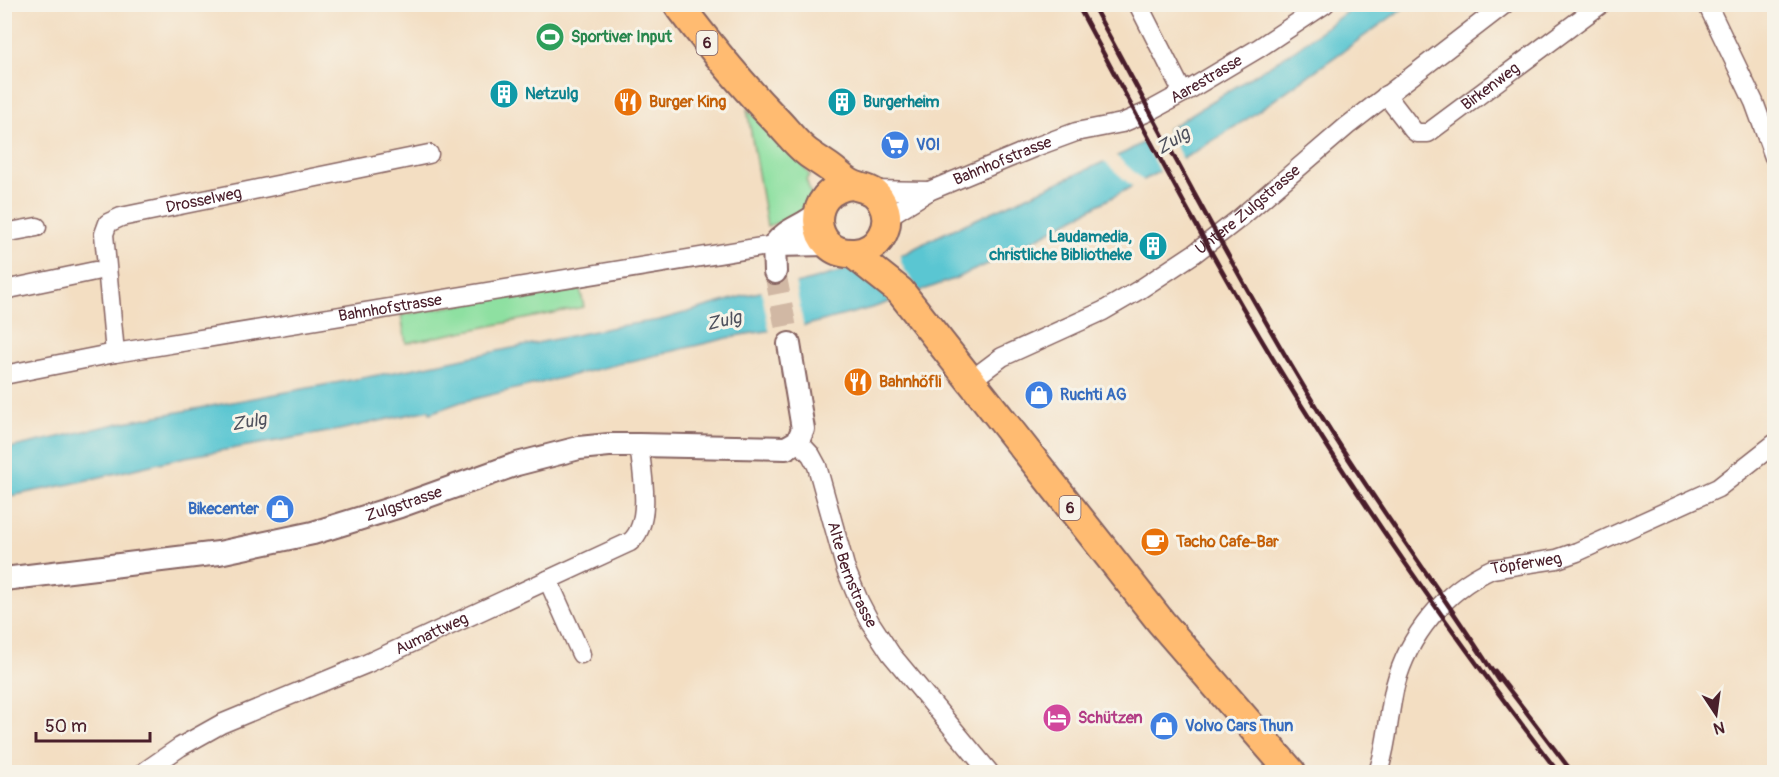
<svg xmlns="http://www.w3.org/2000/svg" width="1779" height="777" font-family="Pangolin,sans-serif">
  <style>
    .green { fill: #8ee0a1; stroke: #6c8066; stroke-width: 1.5 }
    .water { fill: #5ac6d2; stroke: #52727e; stroke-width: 1.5 }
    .pier { fill: #f3dec2 }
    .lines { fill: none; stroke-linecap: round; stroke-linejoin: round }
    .tertiary-tunnel { stroke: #d1b8a4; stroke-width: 22; stroke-dasharray: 22 11; stroke-linecap: butt }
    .minor-casing { stroke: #856260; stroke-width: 21 }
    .tertiary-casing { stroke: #856260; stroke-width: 26 }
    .primary-casing { stroke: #856260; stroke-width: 32 }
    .minor { stroke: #fff; stroke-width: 18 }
    .tertiary { stroke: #fff; stroke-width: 22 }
    .primary { stroke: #ffbb71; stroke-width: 28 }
    .rail { stroke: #4a1f2b; stroke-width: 4.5 }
    .labels { text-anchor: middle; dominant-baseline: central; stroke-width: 6; stroke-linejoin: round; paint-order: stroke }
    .shield { fill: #f7f3e8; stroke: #7e5f64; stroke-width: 1.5 }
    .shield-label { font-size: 15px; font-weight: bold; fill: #4a1f2b }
    .leisure-label { font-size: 16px; font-weight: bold; fill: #27864d; stroke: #f7f3e8; text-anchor: start }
    .street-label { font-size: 16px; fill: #4a1f2b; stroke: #f7f3e8 }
    .culture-label { font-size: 16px; font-weight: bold; fill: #0d838f; stroke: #f7f3e8; text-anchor: start }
    .food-label { font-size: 16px; font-weight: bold; fill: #c56008; stroke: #f7f3e8; text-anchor: start }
    .shop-label { font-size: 16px; font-weight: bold; fill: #366cbe; stroke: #f7f3e8; text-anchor: start }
    .hotel-label { font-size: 16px; font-weight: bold; fill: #b23c85; stroke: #f7f3e8; text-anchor: start }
    .water-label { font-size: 18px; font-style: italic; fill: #4f515d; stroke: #f7f3e8 }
  </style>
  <rect width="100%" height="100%" fill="#f7f3e8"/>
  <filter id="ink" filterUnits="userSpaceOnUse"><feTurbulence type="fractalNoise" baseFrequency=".0167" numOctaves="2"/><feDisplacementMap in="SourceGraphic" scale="12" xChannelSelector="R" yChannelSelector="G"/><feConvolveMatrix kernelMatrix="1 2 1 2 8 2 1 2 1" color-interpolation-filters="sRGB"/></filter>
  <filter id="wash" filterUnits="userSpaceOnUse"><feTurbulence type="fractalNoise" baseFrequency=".008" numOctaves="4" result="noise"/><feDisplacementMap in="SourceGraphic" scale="24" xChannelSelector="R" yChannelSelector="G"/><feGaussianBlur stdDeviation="1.35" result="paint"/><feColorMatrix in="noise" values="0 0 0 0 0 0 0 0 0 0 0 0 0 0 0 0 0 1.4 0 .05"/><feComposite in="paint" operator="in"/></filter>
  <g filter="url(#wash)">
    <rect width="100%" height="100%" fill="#f3dec2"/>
    <!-- green -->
    <g class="green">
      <path d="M747 109 800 161 810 176 806 179 812 197C802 218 789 219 767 226Z"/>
      <path d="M579 284 584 307 406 343 401 315Z"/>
    </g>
    <!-- water -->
    <path class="water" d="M1356 5H1408L1247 119 1193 153 1001 258 954 279 875 307 807 325 740 335 461 402 430 413 429 410 339 430 185 457 70 484 5 497V449L125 422 421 367 619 326 660 320 747 295 804 282 906 253 936 237 1126 152 1171 127 1295 50Z"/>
    <!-- pier -->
    <g class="pier">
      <path d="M1165 127 1184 161 1161 174 1142 140Z"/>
      <path d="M1114 154 1145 182 1134 188 1101 159Z"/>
      <path d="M900 251 901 262 906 272 922 294 892 304 881 290 851 266Z"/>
      <path d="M795 281 804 329 770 334 761 289Z"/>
    </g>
  </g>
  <g filter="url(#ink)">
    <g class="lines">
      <!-- tertiary-tunnel -->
      <path class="tertiary-tunnel" d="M775 272 789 344"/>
      <!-- minor casing -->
      <g class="minor-casing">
        <g id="minor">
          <path d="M1138 4 1183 93"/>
          <path d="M1707 4 1754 102 1774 157"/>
          <path id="s1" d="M1386 95 1413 130 1417 133H1428L1601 4"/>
          <path d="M870 190 929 191"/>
          <path id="s2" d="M887 219 895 212 929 191 1038 146 1076 132 1122 123 1150 111 1192 88 1259 48 1325 4"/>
          <path d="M4 233 37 227"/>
          <path d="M4 290 95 271"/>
          <path id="s3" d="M115 353 104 234 108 223 121 217 429 154"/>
          <path id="s4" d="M4 375 115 353 774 245"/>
          <path id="s5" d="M970 381 1002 357 1103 311 1139 290 1195 253 1240 218 1347 126 1505 4"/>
          <path id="s6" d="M798 441 811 455 817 466 846 570 859 601 870 622 891 654 989 772"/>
          <path d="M548 580 581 654"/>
          <path id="s7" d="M144 772 180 747 221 724 366 664 630 542C653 524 642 471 639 445"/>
          <path id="s8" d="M1378 772C1388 745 1388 715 1395 686 1408 636 1445 590 1492 569L1557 559 1577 552 1718 488 1774 444"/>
        </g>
      </g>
      <!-- tertiary casing -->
      <g class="tertiary-casing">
        <g id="tertiary">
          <path d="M774 245 828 244"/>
          <path d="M775 272 774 245C787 228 803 227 818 213"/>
          <path id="s9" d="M4 579 219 553 313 533 400 506 517 464 579 448 609 445H639L786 448 798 441 803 429 789 344"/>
        </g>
      </g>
      <!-- primary casing -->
      <g class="primary-casing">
        <g id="primary">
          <path d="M678 4C709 45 740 83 776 120 786 130 796 144 808 153 815 158 823 163 830 168 837 173 842 178 848 182 861 191 873 185 882 203 894 224 879 252 854 253 809 256 804 189 852 185"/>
          <path d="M852 253 900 291 1161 622 1291 772"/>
        </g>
      </g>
      <!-- minor -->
      <use href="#minor" class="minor"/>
      <!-- tertiary -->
      <use href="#tertiary" class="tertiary"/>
      <!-- primary -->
      <use href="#primary" class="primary"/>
      <!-- rail -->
      <g class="rail">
        <path d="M1077 4C1142 125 1205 246 1276 364 1362 506 1457 641 1558 772"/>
        <path d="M1092 4C1166 141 1238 279 1319 412 1375 504 1440 589 1498 680"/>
        <path d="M1495 671 1572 772"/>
      </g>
    </g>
  </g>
  <!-- icons -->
  <defs>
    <g id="stadium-disc" transform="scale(1.5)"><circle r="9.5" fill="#2e9e5b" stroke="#f7f3e8"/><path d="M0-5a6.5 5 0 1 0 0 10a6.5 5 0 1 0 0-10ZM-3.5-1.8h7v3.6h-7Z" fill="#fff"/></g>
    <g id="building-disc" transform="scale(1.5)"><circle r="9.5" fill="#0f9aa8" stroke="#f7f3e8"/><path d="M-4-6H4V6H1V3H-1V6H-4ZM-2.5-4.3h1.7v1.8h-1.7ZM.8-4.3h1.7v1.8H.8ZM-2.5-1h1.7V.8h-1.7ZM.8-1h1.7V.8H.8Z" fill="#fff"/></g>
    <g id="restaurant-disc" transform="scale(1.5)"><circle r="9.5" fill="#e8710a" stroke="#f7f3e8"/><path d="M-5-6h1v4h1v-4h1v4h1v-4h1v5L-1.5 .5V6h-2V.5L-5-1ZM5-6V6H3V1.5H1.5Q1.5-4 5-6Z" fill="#fff"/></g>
    <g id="supermarket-disc" transform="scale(1.5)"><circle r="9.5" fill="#3f7fe0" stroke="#f7f3e8"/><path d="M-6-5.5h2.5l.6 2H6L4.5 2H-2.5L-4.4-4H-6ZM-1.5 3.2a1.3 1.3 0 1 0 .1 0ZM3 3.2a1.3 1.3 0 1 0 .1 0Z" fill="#fff"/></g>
    <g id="shop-disc" transform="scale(1.5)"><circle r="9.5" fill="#3f7fe0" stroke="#f7f3e8"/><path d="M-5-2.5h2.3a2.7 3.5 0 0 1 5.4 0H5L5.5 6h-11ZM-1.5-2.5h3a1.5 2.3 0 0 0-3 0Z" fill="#fff"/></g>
    <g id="cafe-disc" transform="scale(1.5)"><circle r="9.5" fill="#e8710a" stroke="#f7f3e8"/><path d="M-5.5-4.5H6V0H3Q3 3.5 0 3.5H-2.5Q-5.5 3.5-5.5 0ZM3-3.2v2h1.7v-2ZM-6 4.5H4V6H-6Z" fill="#fff"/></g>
    <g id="hotel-disc" transform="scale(1.5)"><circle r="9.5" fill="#d1479c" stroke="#f7f3e8"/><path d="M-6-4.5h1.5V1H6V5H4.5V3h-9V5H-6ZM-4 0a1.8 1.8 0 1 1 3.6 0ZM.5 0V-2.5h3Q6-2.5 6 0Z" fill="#fff"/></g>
  </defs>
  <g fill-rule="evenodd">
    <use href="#stadium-disc" x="550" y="37"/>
    <use href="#building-disc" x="504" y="94"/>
    <use href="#restaurant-disc" x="628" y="102"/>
    <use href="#building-disc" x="842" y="102"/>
    <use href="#supermarket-disc" x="895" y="145"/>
    <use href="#building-disc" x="1153" y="246"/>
    <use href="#restaurant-disc" x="858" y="382"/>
    <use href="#shop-disc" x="1039" y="395"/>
    <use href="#shop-disc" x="280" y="509"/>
    <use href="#cafe-disc" x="1155" y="542"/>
    <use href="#hotel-disc" x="1057" y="718"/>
    <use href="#shop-disc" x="1164" y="726"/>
  </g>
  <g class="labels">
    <!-- shield labels -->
    <g class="shield">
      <rect x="696.5" y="31" width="21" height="24" rx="4.5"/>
      <rect x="1059.5" y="496" width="21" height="24" rx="4.5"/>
    </g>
    <g class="shield-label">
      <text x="707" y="43">6</text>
      <text x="1070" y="508">6</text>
    </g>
    <!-- leisure labels -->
    <g class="leisure-label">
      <text x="571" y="37">Sportiver Input</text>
    </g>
    <!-- street labels -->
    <g class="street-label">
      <text stroke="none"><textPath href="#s2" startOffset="351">Aarestrasse</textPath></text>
      <text stroke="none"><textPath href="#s1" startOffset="138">Birkenweg</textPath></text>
      <text stroke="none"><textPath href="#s2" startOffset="130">Bahnhofstrasse</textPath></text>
      <text stroke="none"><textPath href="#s3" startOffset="230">Drosselweg</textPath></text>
      <text stroke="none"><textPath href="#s5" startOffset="328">Untere Zulgstrasse</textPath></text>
      <text stroke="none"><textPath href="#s4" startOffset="392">Bahnhofstrasse</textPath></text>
      <text stroke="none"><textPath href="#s9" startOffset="408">Zulgstrasse</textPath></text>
      <text stroke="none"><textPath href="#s8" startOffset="279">Töpferweg</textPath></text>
      <text stroke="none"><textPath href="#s6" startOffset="146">Alte Bernstrasse</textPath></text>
      <text stroke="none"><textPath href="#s7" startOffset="320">Aumattweg</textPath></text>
    </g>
    <!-- culture labels -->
    <g class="culture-label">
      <text x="525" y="94">Netzulg</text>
      <text x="863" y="102">Burgerheim</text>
      <text x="1132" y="237" text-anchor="end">Laudamedia,<tspan x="1132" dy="18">christliche Bibliotheke</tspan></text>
    </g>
    <!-- food labels -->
    <g class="food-label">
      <text x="649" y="102">Burger King</text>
      <text x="879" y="382">Bahnhöfli</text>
      <text x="1176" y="542">Tacho Cafe-Bar</text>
    </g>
    <!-- shop labels -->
    <g class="shop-label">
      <text x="916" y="145">VOI</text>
      <text x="1060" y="395">Ruchti AG</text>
      <text x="259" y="509" text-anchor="end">Bikecenter</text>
      <text x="1185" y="726">Volvo Cars Thun</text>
    </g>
    <!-- hotel labels -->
    <g class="hotel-label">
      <text x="1078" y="718">Schützen</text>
    </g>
    <!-- water labels -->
    <g class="water-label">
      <text transform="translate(1173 141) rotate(-31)">Zulg</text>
      <text transform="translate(724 321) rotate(-13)">Zulg</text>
      <text transform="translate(249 422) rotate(-10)">Zulg</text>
    </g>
  </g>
  <!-- margin -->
  <rect width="1779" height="777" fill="none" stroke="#f7f3e8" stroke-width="24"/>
  <!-- north arrow -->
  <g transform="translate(1716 714) rotate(167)" stroke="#f7f3e8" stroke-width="4.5" paint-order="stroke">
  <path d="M0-4.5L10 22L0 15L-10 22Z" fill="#4a1f2b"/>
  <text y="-9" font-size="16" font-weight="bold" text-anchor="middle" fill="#4a1f2b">N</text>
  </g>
  <!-- scale -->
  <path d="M36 732v9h114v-9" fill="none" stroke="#4a1f2b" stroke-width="3"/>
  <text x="45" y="732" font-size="18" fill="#4a1f2b" stroke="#f7f3e8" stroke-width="4.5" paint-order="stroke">50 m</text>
</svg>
